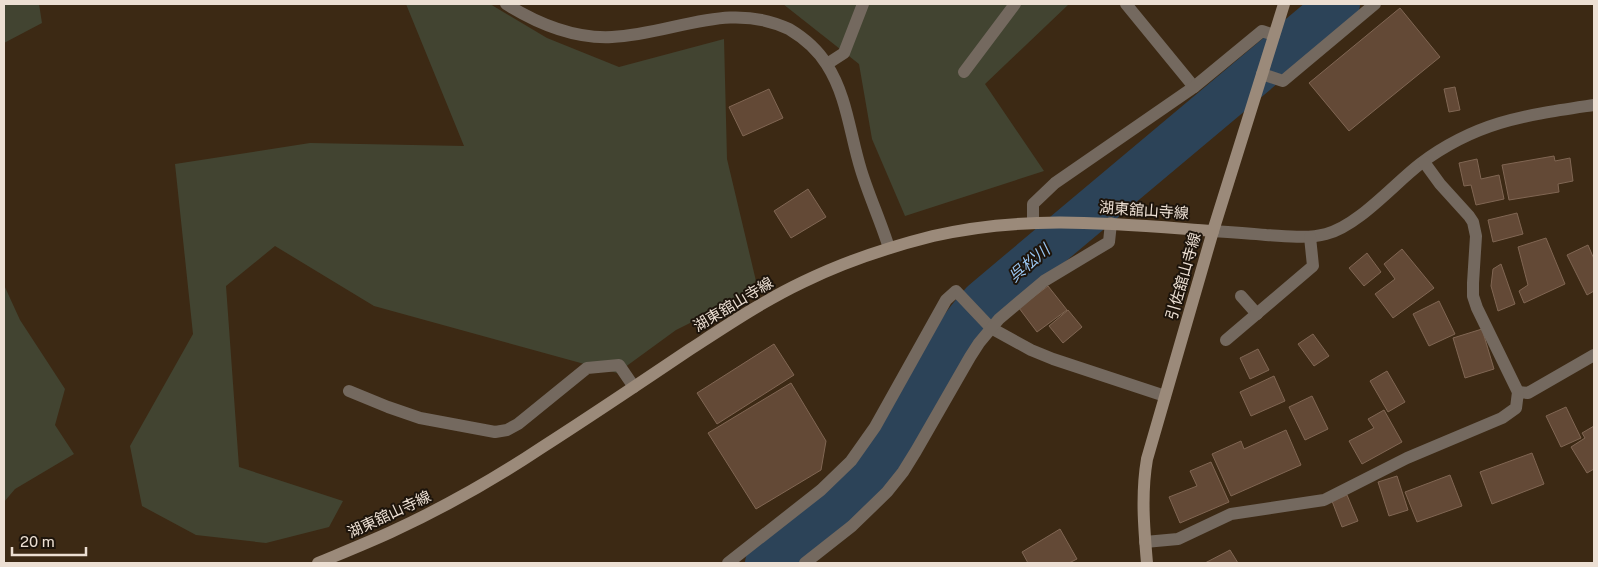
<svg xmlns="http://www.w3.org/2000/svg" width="1598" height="567" font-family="'Public Sans','Noto Sans JP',sans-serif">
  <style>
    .green { fill: #424431 }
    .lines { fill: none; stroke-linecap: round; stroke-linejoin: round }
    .river { stroke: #2c4358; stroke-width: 44 }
    .building { fill: #634936; stroke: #806653 }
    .service { stroke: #74695f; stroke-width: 12 }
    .minor { stroke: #74695f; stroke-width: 12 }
    .tertiary { stroke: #74695f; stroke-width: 12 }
    .secondary { stroke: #9b8a7a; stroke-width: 12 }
    .labels { text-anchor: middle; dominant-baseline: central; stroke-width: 4; stroke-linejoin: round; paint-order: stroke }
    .street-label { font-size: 15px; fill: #ecdfd3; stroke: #1d140b }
    .water-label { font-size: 16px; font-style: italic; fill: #99c5f0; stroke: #1d140b }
  </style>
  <rect width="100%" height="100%" fill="#3c2914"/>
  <!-- green -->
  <g class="green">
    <path d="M4 4H39L42 23 4 43Z"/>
    <path d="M406 4H490L547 38 619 67 724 39 727 159 756 281 742 297 676 330 617 373 374 306 275 246 226 286 239 467 343 501 329 527 266 543 196 535 142 506 130 446 193 334 175 164 310 143 464 146Z"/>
    <path d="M783 4H1069L985 84 1044 171 905 216 872 139 859 64Z"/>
    <path d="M4 285 20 320 65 389 55 425 74 454 15 489 4 502Z"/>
  </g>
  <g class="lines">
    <!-- river -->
    <path class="river" d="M767 563C808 531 852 501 882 459 919 408 940 348 983 302L1338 4"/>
  </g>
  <!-- building -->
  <g class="building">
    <path d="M1400 8 1440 57 1349 131 1309 83Z"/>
    <path d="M1455 87 1460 110 1449 112 1444 89Z"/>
    <path d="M769 89 783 118 743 136 729 107Z"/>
    <path d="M1554 156 1555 161 1570 158 1573 181 1558 184 1559 192 1509 200 1502 165Z"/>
    <path d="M1477 159 1481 179 1499 175 1504 199 1476 205 1471 185 1464 186 1459 163Z"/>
    <path d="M808 189 826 217 791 238 774 211Z"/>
    <path d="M1517 213 1523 234 1493 242 1488 220Z"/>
    <path d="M1546 238 1565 284 1524 303 1519 291 1528 285 1518 247Z"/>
    <path d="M1588 245 1594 259V291L1587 295 1567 255Z"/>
    <path d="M1402 249 1434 288 1393 318 1375 294 1395 279 1384 264Z"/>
    <path d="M1367 253 1381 272 1364 286 1349 268Z"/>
    <path d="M1501 264 1515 304 1498 311 1491 286 1493 269Z"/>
    <path d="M1048 286 1067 310 1037 332 1019 308Z"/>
    <path d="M1439 301 1455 334 1429 346 1413 314Z"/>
    <path d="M1068 310 1082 327 1063 343 1049 326Z"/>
    <path d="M1482 329 1494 369 1465 378 1453 338Z"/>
    <path d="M1313 334 1329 356 1314 366 1298 344Z"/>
    <path d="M774 344 794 375 717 424 697 393Z"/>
    <path d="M1258 349 1269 370 1250 379 1240 358Z"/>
    <path d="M1387 371 1405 402 1388 412 1370 381Z"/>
    <path d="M1274 376 1285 401 1251 416 1240 392Z"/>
    <path d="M791 383 826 441 821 470 756 509 708 433Z"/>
    <path d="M1312 396 1328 429 1305 440 1289 407Z"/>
    <path d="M1566 407 1581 438 1561 447 1546 416Z"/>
    <path d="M1384 410 1402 442 1362 464 1349 441 1374 428 1368 419Z"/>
    <path d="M1594 426V469L1587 473 1571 447 1585 438 1582 433Z"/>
    <path d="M1286 430 1301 465 1231 496 1212 454 1241 441 1244 449Z"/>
    <path d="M1532 453 1544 484 1492 504 1480 472Z"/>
    <path d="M1211 462 1229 502 1180 523 1169 497 1197 486 1190 471Z"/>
    <path d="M1450 475 1462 506 1417 522 1405 492Z"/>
    <path d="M1397 476 1408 510 1389 516 1378 482Z"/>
    <path d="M1347 495 1358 521 1342 527 1332 501Z"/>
    <path d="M1060 529 1077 559 1069 563H1028L1022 552Z"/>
    <path d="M1230 550 1238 563H1205Z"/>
  </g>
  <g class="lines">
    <!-- service -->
    <path class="service" d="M349 391 388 407 420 418 495 432 507 430 518 424 587 368 619 365 634 387"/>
    <!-- minor -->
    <g class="minor">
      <path d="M1126 4 1194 87"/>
      <path d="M827 64 844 53 863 4"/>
      <path d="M964 72 1015 4"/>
      <path d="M1262 74 1283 81 1375 4"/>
      <path d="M1033 223V204L1055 183 1194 87 1262 31 1274 35"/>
      <path d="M1213 231C1230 232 1248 233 1266 235 1286 236 1307 239 1326 234 1358 226 1394 184 1420 164 1477 121 1527 115 1594 105"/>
      <path d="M1241 296 1257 314"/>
      <path d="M1226 340 1313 266 1310 237"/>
      <path d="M1518 392 1528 393 1594 355"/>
      <path d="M1145 542 1178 539 1231 514 1324 500 1407 458 1502 418 1516 408 1518 392 1477 308 1473 296V283L1476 236 1473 222 1469 216 1440 184 1424 162"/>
      <path d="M728 563 821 490 851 461 875 427 946 300 956 291 991 328 1031 350 1053 359 1165 396"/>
      <path d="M805 563 852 526 887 492 903 472 916 451 970 357 979 343 999 319 1044 281 1109 242 1111 223"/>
    </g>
    <!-- tertiary -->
    <path class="tertiary" d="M506 4C538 24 573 39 612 37 675 34 727 0 789 29 804 38 818 50 827 65 847 96 850 135 861 170 869 196 881 222 889 248"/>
    <!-- secondary -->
    <g class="secondary">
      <path d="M318 563C342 553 367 543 391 532 443 508 493 480 541 448 591 416 640 383 689 350 726 326 763 301 803 282 844 262 889 247 933 236 1028 214 1117 224 1213 231"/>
      <path d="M1147 563C1144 528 1141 494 1147 459L1213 231 1284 4"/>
    </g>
  </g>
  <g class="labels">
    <!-- street labels -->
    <g class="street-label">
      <text transform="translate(1144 210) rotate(4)">湖東舘山寺線</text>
      <text transform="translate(1183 276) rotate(-74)">引佐舘山寺線</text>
      <text transform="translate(733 304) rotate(-31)">湖東舘山寺線</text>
      <text transform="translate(389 514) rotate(-25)">湖東舘山寺線</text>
    </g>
    <!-- water labels -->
    <g class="water-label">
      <text transform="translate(1029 263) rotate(-40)">呉松川</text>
    </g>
  </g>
  <!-- border -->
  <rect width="1598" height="567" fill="none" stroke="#ecdfd3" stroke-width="10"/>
  <!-- scale -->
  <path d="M12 547v8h74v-8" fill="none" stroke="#ecdfd3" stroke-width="2.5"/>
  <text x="20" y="547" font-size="15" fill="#ecdfd3" stroke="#1d140b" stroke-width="4" paint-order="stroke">20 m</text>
</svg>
